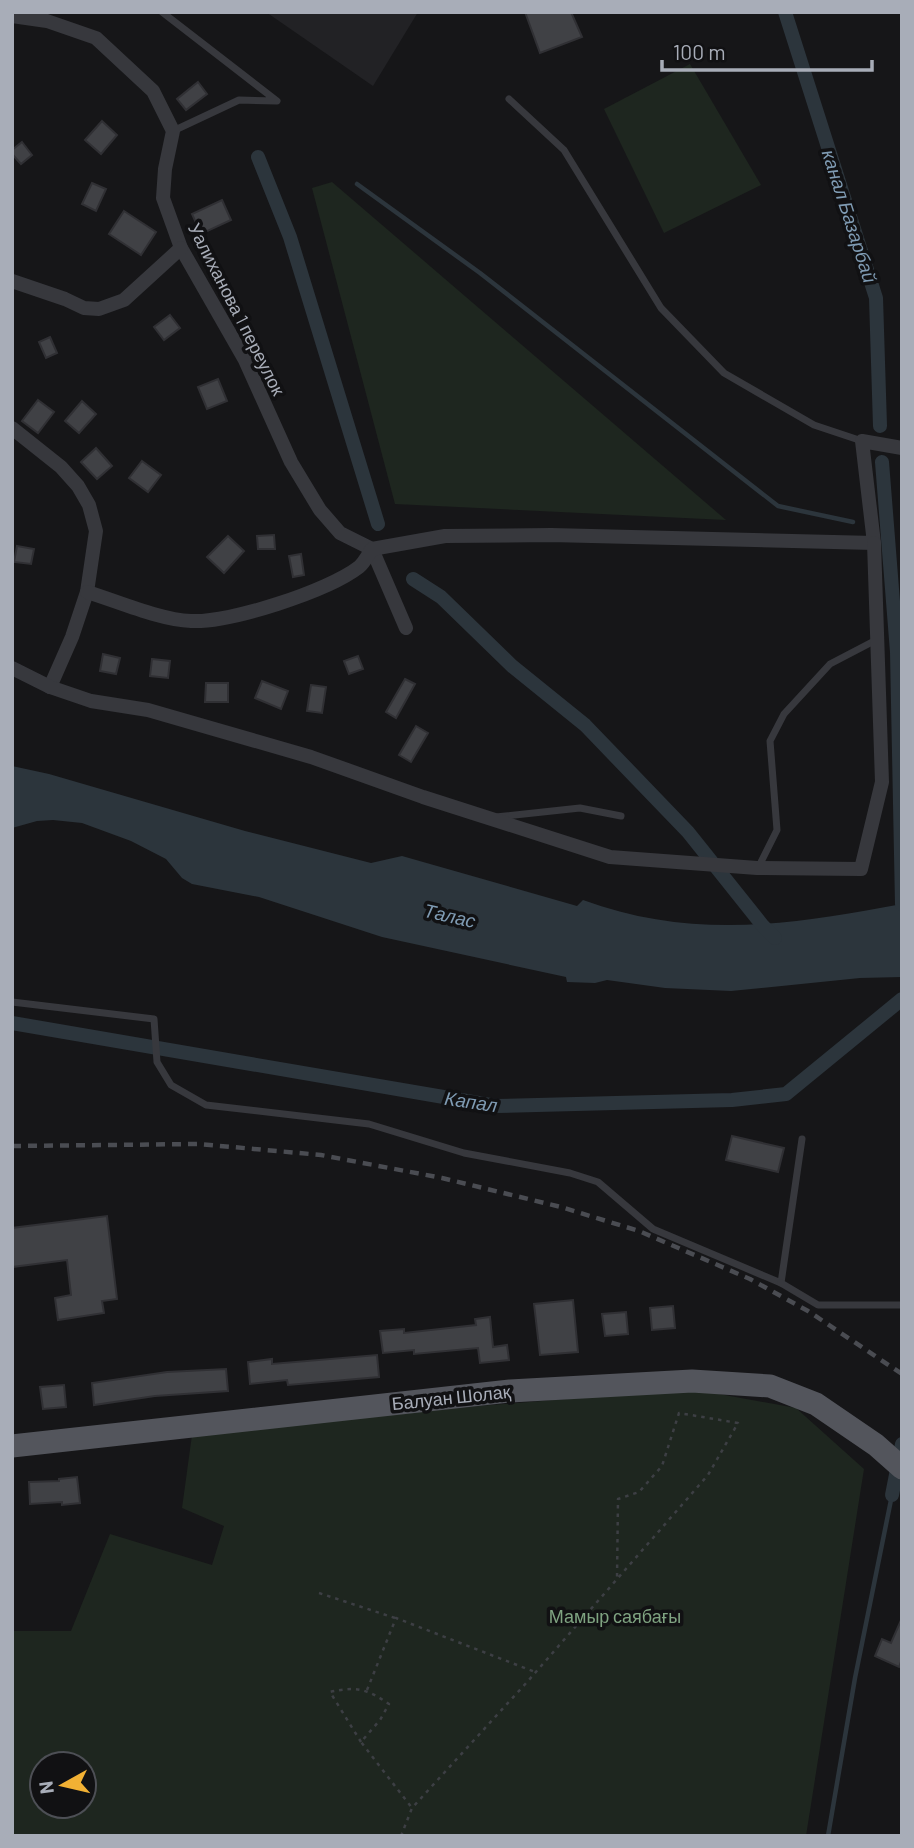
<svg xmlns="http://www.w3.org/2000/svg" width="914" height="1848" font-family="Barlow,sans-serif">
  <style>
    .built { fill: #222225 }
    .green { fill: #1e261f; fill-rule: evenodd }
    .water { fill: #2c353c }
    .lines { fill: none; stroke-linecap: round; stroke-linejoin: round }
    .stream { stroke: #2c353c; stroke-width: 4.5 }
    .canal { stroke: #2c353c; stroke-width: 14 }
    .building { fill: #404145; stroke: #303034; stroke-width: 2 }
    .path { stroke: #3d3f44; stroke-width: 2.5; stroke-dasharray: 3.5 5; stroke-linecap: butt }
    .service { stroke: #37383d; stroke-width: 7 }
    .minor { stroke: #37383d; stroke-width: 14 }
    .primary { stroke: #53555c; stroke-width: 23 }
    .rail { stroke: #4a4c52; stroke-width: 4.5; stroke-dasharray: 9 7; stroke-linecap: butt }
    .labels { text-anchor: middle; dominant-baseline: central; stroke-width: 7; stroke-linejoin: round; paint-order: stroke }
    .street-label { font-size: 18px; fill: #a8adb8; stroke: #111113 }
    .park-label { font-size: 18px; fill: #7fa381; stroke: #111113 }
    .water-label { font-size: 19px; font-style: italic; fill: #7f9bb3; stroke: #111113 }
  </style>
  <rect width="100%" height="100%" fill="#161618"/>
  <!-- built -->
  <path class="built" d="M266 12H418L373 86Z"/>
  <!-- green -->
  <g class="green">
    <path d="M690 64 761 185 664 233 604 109Z"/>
    <path d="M332 182 726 520 395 504 312 188Z"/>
    <path d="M692 1389 796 1408 864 1469 806 1836H12V1631H71L110 1534 212 1565 224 1526 182 1508 192 1435 479 1406ZM42 1764H84V1806H42Z"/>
  </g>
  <!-- water -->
  <path class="water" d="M12 766 49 774 245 831 371 863 402 856 577 906 583 900C691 940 792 925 902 904V977L860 978 731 991 665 988 607 980 595 983 567 982 566 977 382 937 259 897 192 884 182 878 166 859 131 841 82 823 53 820 37 821 12 828Z"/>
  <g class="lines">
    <!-- stream -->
    <g class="stream">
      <path d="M357 184 480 273 778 506 853 522"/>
      <path d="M828 1836 855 1678 892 1495"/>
    </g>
    <!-- canal -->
    <g class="canal">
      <path d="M785 12 876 298 880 426"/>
      <path d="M258 157 290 237 378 524"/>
      <path d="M882 462 897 652 902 904"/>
      <path d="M413 579 441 597 512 666 585 725 688 832 763 926 775 938"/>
      <path d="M12 1023 496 1106 732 1100 786 1094 902 999"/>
      <path d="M892 1495 902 1444"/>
    </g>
  </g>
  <!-- building -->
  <g class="building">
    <path d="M525 12H571L582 37 540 53Z"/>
    <path d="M198 82 207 94 186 110 177 99Z"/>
    <path d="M102 121 117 135 101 154 85 140Z"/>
    <path d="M22 142 32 155 21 164 12 154V150Z"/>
    <path d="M92 183 106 189 96 211 82 204Z"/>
    <path d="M222 200 231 220 201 234 192 214Z"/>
    <path d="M124 211 156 232 141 255 109 234Z"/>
    <path d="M170 315 180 328 164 340 154 327Z"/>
    <path d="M50 337 57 353 46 358 39 342Z"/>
    <path d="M218 379 227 401 207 409 198 387Z"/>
    <path d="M38 400 54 412 38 433 22 421Z"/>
    <path d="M82 401 96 414 79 433 65 421Z"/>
    <path d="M96 448 112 466 97 479 81 462Z"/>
    <path d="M142 461 161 475 148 492 129 478Z"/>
    <path d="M274 535 275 549H258L257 536Z"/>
    <path d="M228 536 244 551 224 573 207 557Z"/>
    <path d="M17 546 34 549 31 564 14 562Z"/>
    <path d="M301 554 304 575 293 577 289 556Z"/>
    <path d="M103 654 120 658 116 674 100 671Z"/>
    <path d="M358 656 363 669 349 674 344 661Z"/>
    <path d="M152 659 170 661 168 678 150 676Z"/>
    <path d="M405 679 415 684 396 718 386 712Z"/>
    <path d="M262 681 288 691 281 709 255 698Z"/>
    <path d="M206 683H228V702H205Z"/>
    <path d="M311 685 326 687 322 713 307 711Z"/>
    <path d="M416 726 428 733 411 762 399 755Z"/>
    <path d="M732 1136 784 1148 778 1172 726 1160Z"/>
    <path d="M107 1216 117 1299 102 1301 104 1313 58 1320 55 1298 71 1295 67 1260 12 1267V1228Z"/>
    <path d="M573 1300 578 1352 540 1355 534 1304Z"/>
    <path d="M673 1306 675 1328 652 1330 650 1308Z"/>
    <path d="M626 1312 628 1334 605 1336 602 1314Z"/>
    <path d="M490 1317 493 1347 507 1345 509 1360 480 1363 478 1348 414 1354V1350L383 1353 380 1331 404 1329V1333L476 1325 475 1319Z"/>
    <path d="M377 1355 379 1377 288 1385 287 1380 250 1384 248 1362 272 1359V1364Z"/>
    <path d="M226 1369 228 1391 155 1396 94 1405 92 1383 167 1372Z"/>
    <path d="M64 1385 66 1407 43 1409 40 1387Z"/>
    <path d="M77 1477 80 1503 62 1505V1502L30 1504 29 1482 59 1481V1479Z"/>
    <path d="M902 1618V1659L899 1667 875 1656 882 1639 891 1643Z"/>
  </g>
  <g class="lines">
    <!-- path -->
    <g class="path">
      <path d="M319 1593 395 1618"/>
      <path d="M367 1690 396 1618 535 1672"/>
      <path d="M361 1742 330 1692C357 1686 367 1689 389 1704L380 1720 361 1742 412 1808"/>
      <path d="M401 1836 412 1808 528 1681 708 1475 738 1423 679 1413 662 1466 639 1492 618 1499 617 1579"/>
    </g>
    <!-- service -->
    <g class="service">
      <path d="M162 12 277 101 239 100 173 131"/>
      <path d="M509 99 564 150 661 308 724 373 814 425 862 441"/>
      <path d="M496 817 580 808 621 816"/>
      <path d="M758 868 777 830 770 741 784 714 830 664 876 640"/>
      <path d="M12 1002 154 1019 157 1062 171 1085 206 1105 369 1124 464 1153 570 1173 598 1182 653 1229 781 1283 802 1139"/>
      <path d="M781 1283 818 1305H902"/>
    </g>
    <!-- minor -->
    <g class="minor">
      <path d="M12 16 47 21 96 38 153 91 173 131 165 169 163 198 181 248 245 360 291 462 320 510 340 533 372 549 406 628"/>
      <path d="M12 281 65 299 84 308 99 309 124 300 181 248"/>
      <path d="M12 428 61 467 78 486 89 505 96 531 87 592 72 637 50 687"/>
      <path d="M87 592C117 601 160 620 191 621 230 623 328 591 359 567 364 563 368 555 372 549L445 536 551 535 874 543 862 441 902 448"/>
      <path d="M12 668 50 687 91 701 148 710 311 757 423 797 610 857 757 868 861 869 882 782 874 543"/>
    </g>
    <!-- primary -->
    <path class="primary" d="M12 1446 510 1391 692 1381 770 1386 816 1404 876 1445 902 1468"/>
    <!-- rail -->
    <path class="rail" d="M12 1146 199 1144 321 1155 442 1178 561 1207 639 1231 750 1279 808 1311 902 1374"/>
  </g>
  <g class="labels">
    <!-- street labels -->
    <g class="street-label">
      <text transform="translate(237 309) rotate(63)">Уалиханова 1 переулок</text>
      <text transform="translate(451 1397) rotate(-6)">Балуан Шолақ</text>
    </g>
    <!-- park labels -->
    <g class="park-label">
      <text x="615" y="1616">Мамыр саябағы</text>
    </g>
    <!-- water labels -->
    <g class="water-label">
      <text transform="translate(850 216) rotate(72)">канал Базарбай</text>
      <text transform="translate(450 915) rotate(13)">Талас</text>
      <text transform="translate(471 1101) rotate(8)">Капал</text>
    </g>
  </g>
  <!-- border -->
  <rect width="914" height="1848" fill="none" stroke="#a8adb8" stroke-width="28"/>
  <!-- north arrow -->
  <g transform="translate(63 1785) rotate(262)"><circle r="33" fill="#111113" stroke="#4d4f55" stroke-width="2"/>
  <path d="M0-5L12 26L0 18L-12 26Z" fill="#f2b134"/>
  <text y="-10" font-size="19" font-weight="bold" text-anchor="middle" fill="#a8adb8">N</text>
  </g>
  <!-- scale -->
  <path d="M662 60v10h210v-10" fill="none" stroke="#a8adb8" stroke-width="3.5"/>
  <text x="673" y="60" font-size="21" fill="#a8adb8" stroke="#111113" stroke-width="5" paint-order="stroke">100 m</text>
</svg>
